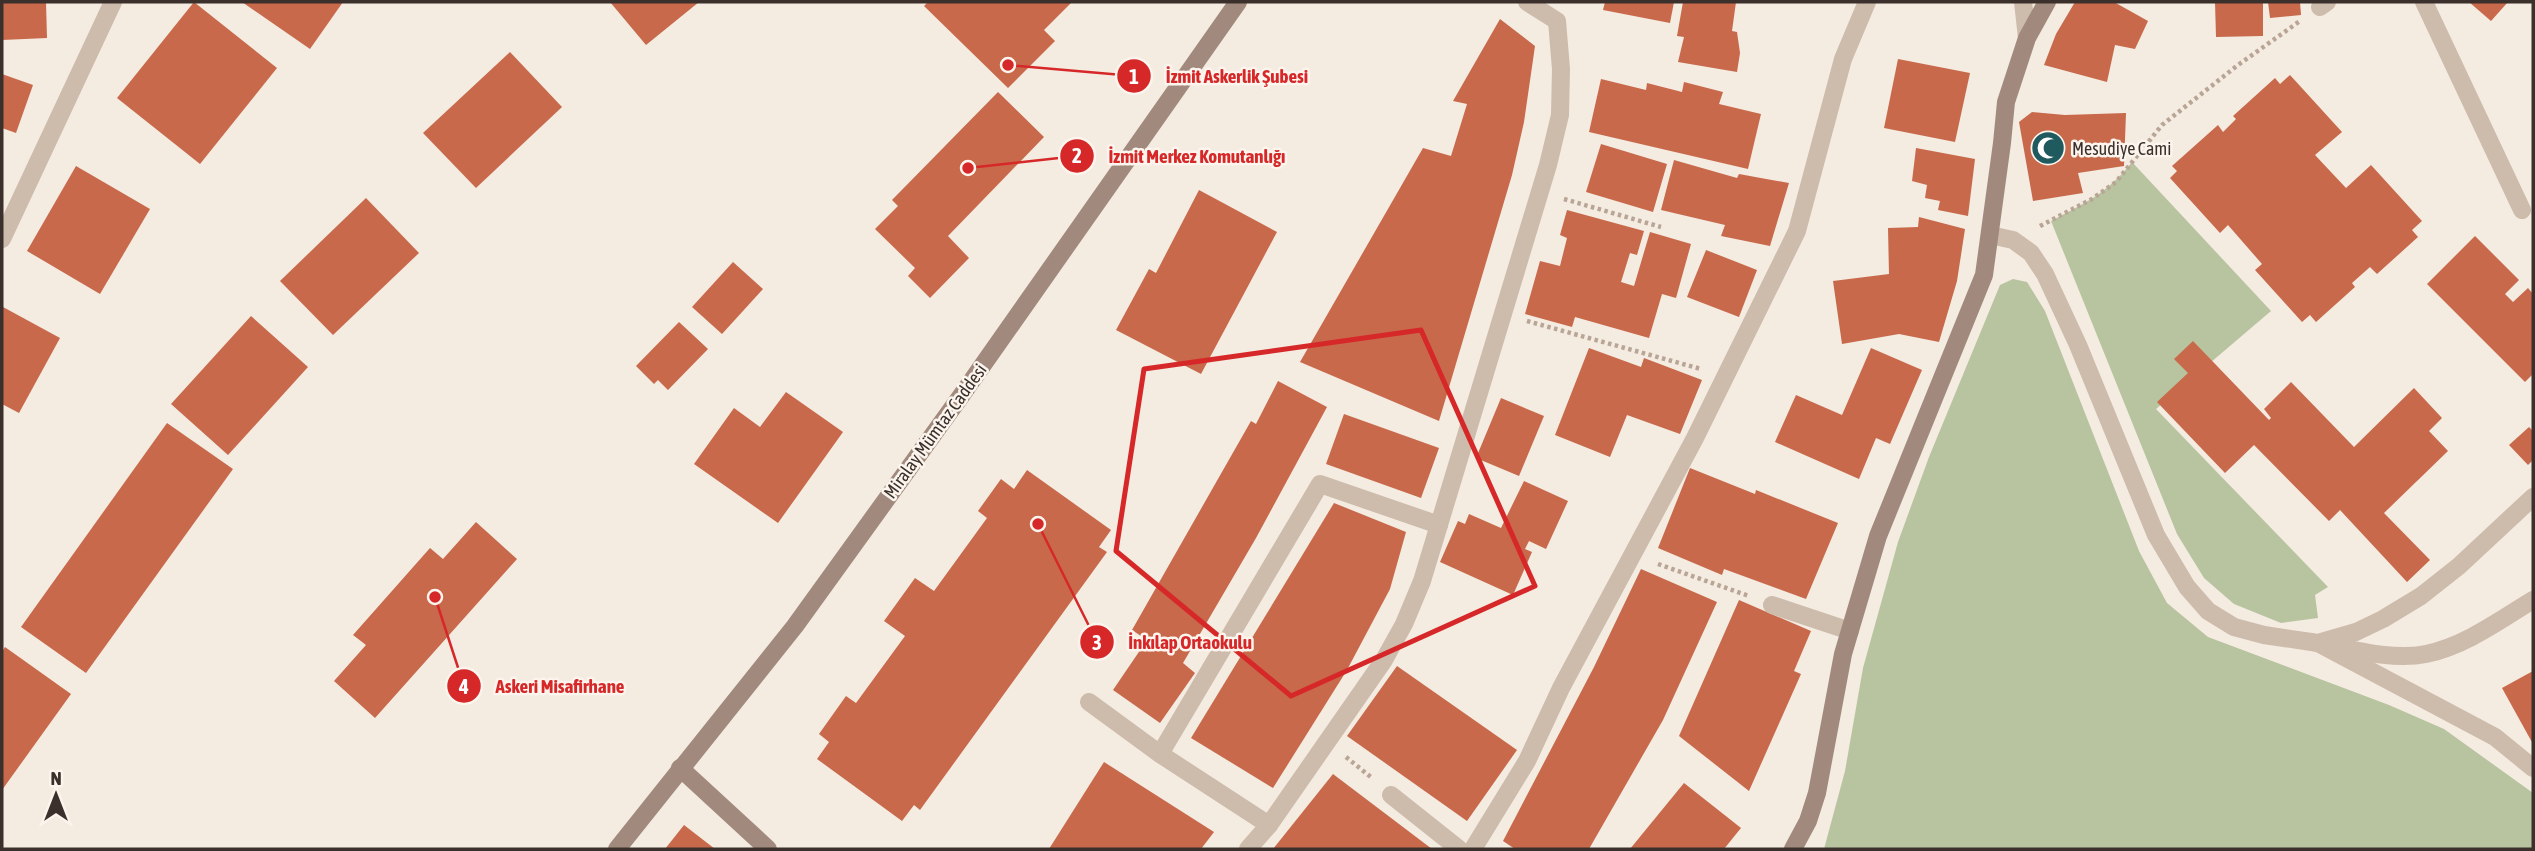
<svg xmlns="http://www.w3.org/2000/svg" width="2535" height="851" font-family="'Asap Condensed',sans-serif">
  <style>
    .green { fill: #b8c4a0 }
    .building { fill: #c8694b }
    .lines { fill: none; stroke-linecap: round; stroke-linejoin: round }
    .path { stroke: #b9a596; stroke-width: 4.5; stroke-dasharray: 3.5 3.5; stroke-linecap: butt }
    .service { stroke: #cdbbac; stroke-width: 18 }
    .minor { stroke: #cdbbac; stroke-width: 18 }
    .secondary { stroke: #a18a7d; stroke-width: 18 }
    .marked { fill: none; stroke: #d62828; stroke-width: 5; stroke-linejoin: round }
    .labels { text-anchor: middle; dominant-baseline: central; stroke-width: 5; stroke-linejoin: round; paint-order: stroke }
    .poi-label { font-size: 18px; fill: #3b302b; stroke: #fbf5ee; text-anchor: start }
    .street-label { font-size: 18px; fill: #3b302b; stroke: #fbf5ee }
    .leader { fill: none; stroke: #d62828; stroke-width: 2.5 }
    .callout-dot { fill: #d62828; stroke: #fbf5ee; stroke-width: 2.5 }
    .mark-label { font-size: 21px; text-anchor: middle; font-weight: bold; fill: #fff }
    .callout-label { font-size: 19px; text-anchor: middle; font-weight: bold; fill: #d62828; stroke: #fbf5ee; stroke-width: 5; stroke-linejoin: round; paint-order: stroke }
  </style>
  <rect width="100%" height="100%" fill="#f4ebe1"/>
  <!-- green -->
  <g class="green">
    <path d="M2132 162 2271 311 2156 409 2328 587 2315 595 2318 618 2281 623 2234 604 2204 578 2177 534 2051 221C2085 203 2108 193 2132 162Z"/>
    <path d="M2013 279 2027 282 2045 311 2139 551 2167 603 2208 637 2389 705 2444 729 2533 793V849H1824L1845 771 1863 668 1898 542 1929 457 2000 285Z"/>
  </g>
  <!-- building -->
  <g class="building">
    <path d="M2 2H46L47 38 2 40Z"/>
    <path d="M194 2 277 68 200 164 117 98Z"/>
    <path d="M242 2H343L310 49Z"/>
    <path d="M610 2H699L646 45Z"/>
    <path d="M928 2H1072L1044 30 1055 41 1008 88 924 6Z"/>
    <path d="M1605 2H1674L1670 23 1603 10Z"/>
    <path d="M1683 2H1736L1732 31 1737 32 1740 53 1737 72 1678 62 1684 37 1677 36Z"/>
    <path d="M2075 2H2114L2148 21 2135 49 2115 45 2107 82 2044 65 2056 34Z"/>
    <path d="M2215 2H2263V36L2216 37Z"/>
    <path d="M2268 2H2300L2301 15 2270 18Z"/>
    <path d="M2469 2H2508L2491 21Z"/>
    <path d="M1500 19 1535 46 1524 122 1512 175 1439 421 1300 362 1423 148 1451 156 1467 104 1453 101Z"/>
    <path d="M510 52 562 107 476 188 423 133Z"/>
    <path d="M1898 59 1970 73 1955 142 1884 128Z"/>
    <path d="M2 74 33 85 16 133 2 128Z"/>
    <path d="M2290 75 2342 132 2315 155 2346 188 2371 165 2422 221 2412 230 2418 237 2377 274 2370 267 2352 283 2355 287 2316 322 2310 315 2302 322 2255 270 2262 264 2228 225 2220 233 2170 178 2177 171 2172 166 2218 125 2223 132 2236 119 2233 116 2275 78 2280 84Z"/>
    <path d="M1601 79 1646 90 1647 83 1682 92 1684 82 1723 92 1719 104 1761 114 1748 169 1589 132Z"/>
    <path d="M998 92 1044 137 948 236 969 258 930 298 908 276 915 268 875 229 898 206 892 200Z"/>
    <path d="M2032 112 2065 115 2126 113 2124 166 2078 173 2083 193 2033 201 2019 122Z"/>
    <path d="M1601 144 1667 164 1653 212 1586 192Z"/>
    <path d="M1916 148 1975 159 1968 216 1938 210 1940 201 1925 198 1927 185 1912 181Z"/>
    <path d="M1674 160 1737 178 1739 174 1789 183 1770 246 1721 236 1725 225 1661 210Z"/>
    <path d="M76 166 150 209 100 294 27 251Z"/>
    <path d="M1199 190 1277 232 1201 374 1116 330 1149 269 1156 273Z"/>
    <path d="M366 198 419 253 333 335 280 281Z"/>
    <path d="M1567 210 1644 231 1637 255 1630 253 1621 282 1634 286 1650 232 1691 244 1676 298 1662 294 1649 338 1575 317 1572 327 1525 314 1540 261 1560 266 1567 238 1560 235Z"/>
    <path d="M1919 217 1965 229 1957 281 1939 342 1899 334 1842 344 1833 281 1889 274 1888 228 1918 227Z"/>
    <path d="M2475 236 2519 280 2505 294 2513 302 2528 288 2533 294V374L2525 382 2427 284Z"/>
    <path d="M1706 250 1757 270 1739 317 1687 297Z"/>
    <path d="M733 262 763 289 722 334 692 307Z"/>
    <path d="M3 307 60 338 19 413 2 404Z"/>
    <path d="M251 316 308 367 228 455 171 404Z"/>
    <path d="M679 322 708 349 668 390 658 380 654 384 636 366Z"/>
    <path d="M2193 341 2269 420 2271 418 2264 409 2291 382 2354 447 2414 388 2442 418 2429 431 2448 451 2384 513 2430 560 2407 582 2340 510 2329 521 2254 445 2225 473 2157 402 2188 373 2174 359Z"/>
    <path d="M1589 348 1641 367 1644 358 1702 380 1680 434 1627 415 1610 457 1555 435Z"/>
    <path d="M1871 348 1922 370 1890 444 1876 438 1859 479 1775 442 1796 395 1842 415Z"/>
    <path d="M1278 381 1327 407 1256 538 1183 663 1195 673 1160 723 1113 690 1147 640 1132 630 1251 421 1256 424Z"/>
    <path d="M786 392 843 432 778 523 694 464 734 408 760 427Z"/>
    <path d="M1501 398 1544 416 1519 476 1476 458Z"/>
    <path d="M1344 414 1439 448 1421 498 1326 464Z"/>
    <path d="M167 423 233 469 86 673 21 627Z"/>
    <path d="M2529 427 2533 431V460L2528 465 2509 445Z"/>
    <path d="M1690 468 1755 494 1756 490 1838 523 1806 599 1724 569 1722 575 1658 548Z"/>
    <path d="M1027 470 1111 530 1099 547 1107 552 920 810 914 805 902 821 817 759 829 742 819 734 846 696 856 703 905 636 884 621 915 578 934 591 987 518 978 511 1001 479 1014 489Z"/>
    <path d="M1524 481 1568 501 1546 549 1529 541 1525 549 1532 552 1513 595 1440 562 1458 521 1465 524 1469 514 1501 528Z"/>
    <path d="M1334 503 1406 532 1390 589 1347 670 1273 788 1191 738Z"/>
    <path d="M476 522 517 559 375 718 334 681 366 645 353 635 430 548 443 559Z"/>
    <path d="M1641 569 1717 602 1663 720 1589 849H1515L1503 841 1594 667Z"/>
    <path d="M1739 600 1811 631 1794 671 1801 674 1749 791 1679 736Z"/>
    <path d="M5 647 71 694 2 790V652Z"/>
    <path d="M1397 666 1517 750 1467 821 1347 736Z"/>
    <path d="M2533 671V744L2502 688Z"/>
    <path d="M1104 762 1214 832 1201 849H1049Z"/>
    <path d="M1333 774 1432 849H1273Z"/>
    <path d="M1684 783 1741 828 1724 849H1630Z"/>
    <path d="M684 825 715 849H665Z"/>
  </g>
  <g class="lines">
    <!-- path -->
    <g class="path">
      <path d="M1564 199 1661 227"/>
      <path d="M2040 226 2092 199 2116 182 2162 125 2238 65 2300 21"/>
      <path d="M1527 321 1701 369"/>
      <path d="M1658 564 1749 596"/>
      <path d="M1346 757 1372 778"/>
    </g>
    <!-- service -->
    <g class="service">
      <path d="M2424 2 2522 210"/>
      <path d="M1772 605 1850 631"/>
    </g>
    <!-- minor -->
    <g class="minor">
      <path d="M2023 2 2027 38"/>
      <path d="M2320 7 2327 2"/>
      <path d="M1990 235 2013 240 2031 253 2045 274 2078 345 2156 535 2187 587 2208 611 2234 627 2264 635 2318 643 2356 632 2383 619 2421 596 2459 566 2533 497"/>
      <path d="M2 239 113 2"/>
      <path d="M2318 643 2495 737 2533 768"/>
      <path d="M2334 646C2363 652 2397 660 2426 654 2465 646 2500 620 2533 600"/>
      <path d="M1089 702 1160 754 1269 825"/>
      <path d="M1160 754 1320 484 1439 525"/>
      <path d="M1391 795 1459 849"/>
      <path d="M1248 849 1269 825 1384 660 1404 624 1422 581 1548 165 1560 115 1561 69 1557 21 1527 2"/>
      <path d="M1473 849 1527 761 1561 688 1695 438 1797 231 1843 59 1867 2"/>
    </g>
    <!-- secondary -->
    <g class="secondary">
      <path d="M680 768 768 849"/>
      <path d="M617 849 795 626 961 396 1238 2"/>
      <path d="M1793 849 1808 821 1817 793 1843 654 1878 536 1984 275 2002 143 2006 102 2027 38 2047 2"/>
    </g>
  </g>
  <!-- marked area -->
  <path class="marked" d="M1421 330 1535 586 1291 696 1116 551 1144 369Z"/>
  <!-- icons -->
  <defs>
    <g id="mosque-disc" transform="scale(1.75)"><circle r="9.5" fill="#1f5a5e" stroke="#fbf5ee"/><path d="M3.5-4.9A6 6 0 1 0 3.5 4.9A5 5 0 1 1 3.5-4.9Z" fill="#fff"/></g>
  </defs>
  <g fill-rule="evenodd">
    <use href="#mosque-disc" x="2048" y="148"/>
  </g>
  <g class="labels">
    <!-- poi labels -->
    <g class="poi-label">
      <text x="2072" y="148">Mesudiye Cami</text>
    </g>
    <!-- street labels -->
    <g class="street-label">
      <text transform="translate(935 431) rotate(-54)">Miralay Mümtaz Caddesi</text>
    </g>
  </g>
  <!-- callouts -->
  <path class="leader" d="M1008 65L1134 76M968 168L1077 156M1038 524L1097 642M435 597L464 686"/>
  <g class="callout-dot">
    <circle cx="1008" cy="65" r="7"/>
    <circle cx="968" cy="168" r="7"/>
    <circle cx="1038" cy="524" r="7"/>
    <circle cx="435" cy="597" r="7"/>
    <circle cx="1134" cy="76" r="18"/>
    <circle cx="1077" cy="156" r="18"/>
    <circle cx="1097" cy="642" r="18"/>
    <circle cx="464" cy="686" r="18"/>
  </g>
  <g class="mark-label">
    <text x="1134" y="84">1</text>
    <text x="1077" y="163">2</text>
    <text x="1097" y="650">3</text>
    <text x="464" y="694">4</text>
  </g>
  <g class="callout-label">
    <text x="1237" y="83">İzmit Askerlik Şubesi</text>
    <text x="1197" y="163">İzmit Merkez Komutanlığı</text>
    <text x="1190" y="649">İnkılap Ortaokulu</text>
    <text x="560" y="693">Askeri Misafirhane</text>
  </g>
  <!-- border -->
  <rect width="2535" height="851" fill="none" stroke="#3b302b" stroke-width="7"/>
  <!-- north arrow -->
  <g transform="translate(56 795)" stroke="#fbf5ee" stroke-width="5" paint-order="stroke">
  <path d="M0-5L12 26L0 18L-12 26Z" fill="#3b302b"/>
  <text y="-10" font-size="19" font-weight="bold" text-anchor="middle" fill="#3b302b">N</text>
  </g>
</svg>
